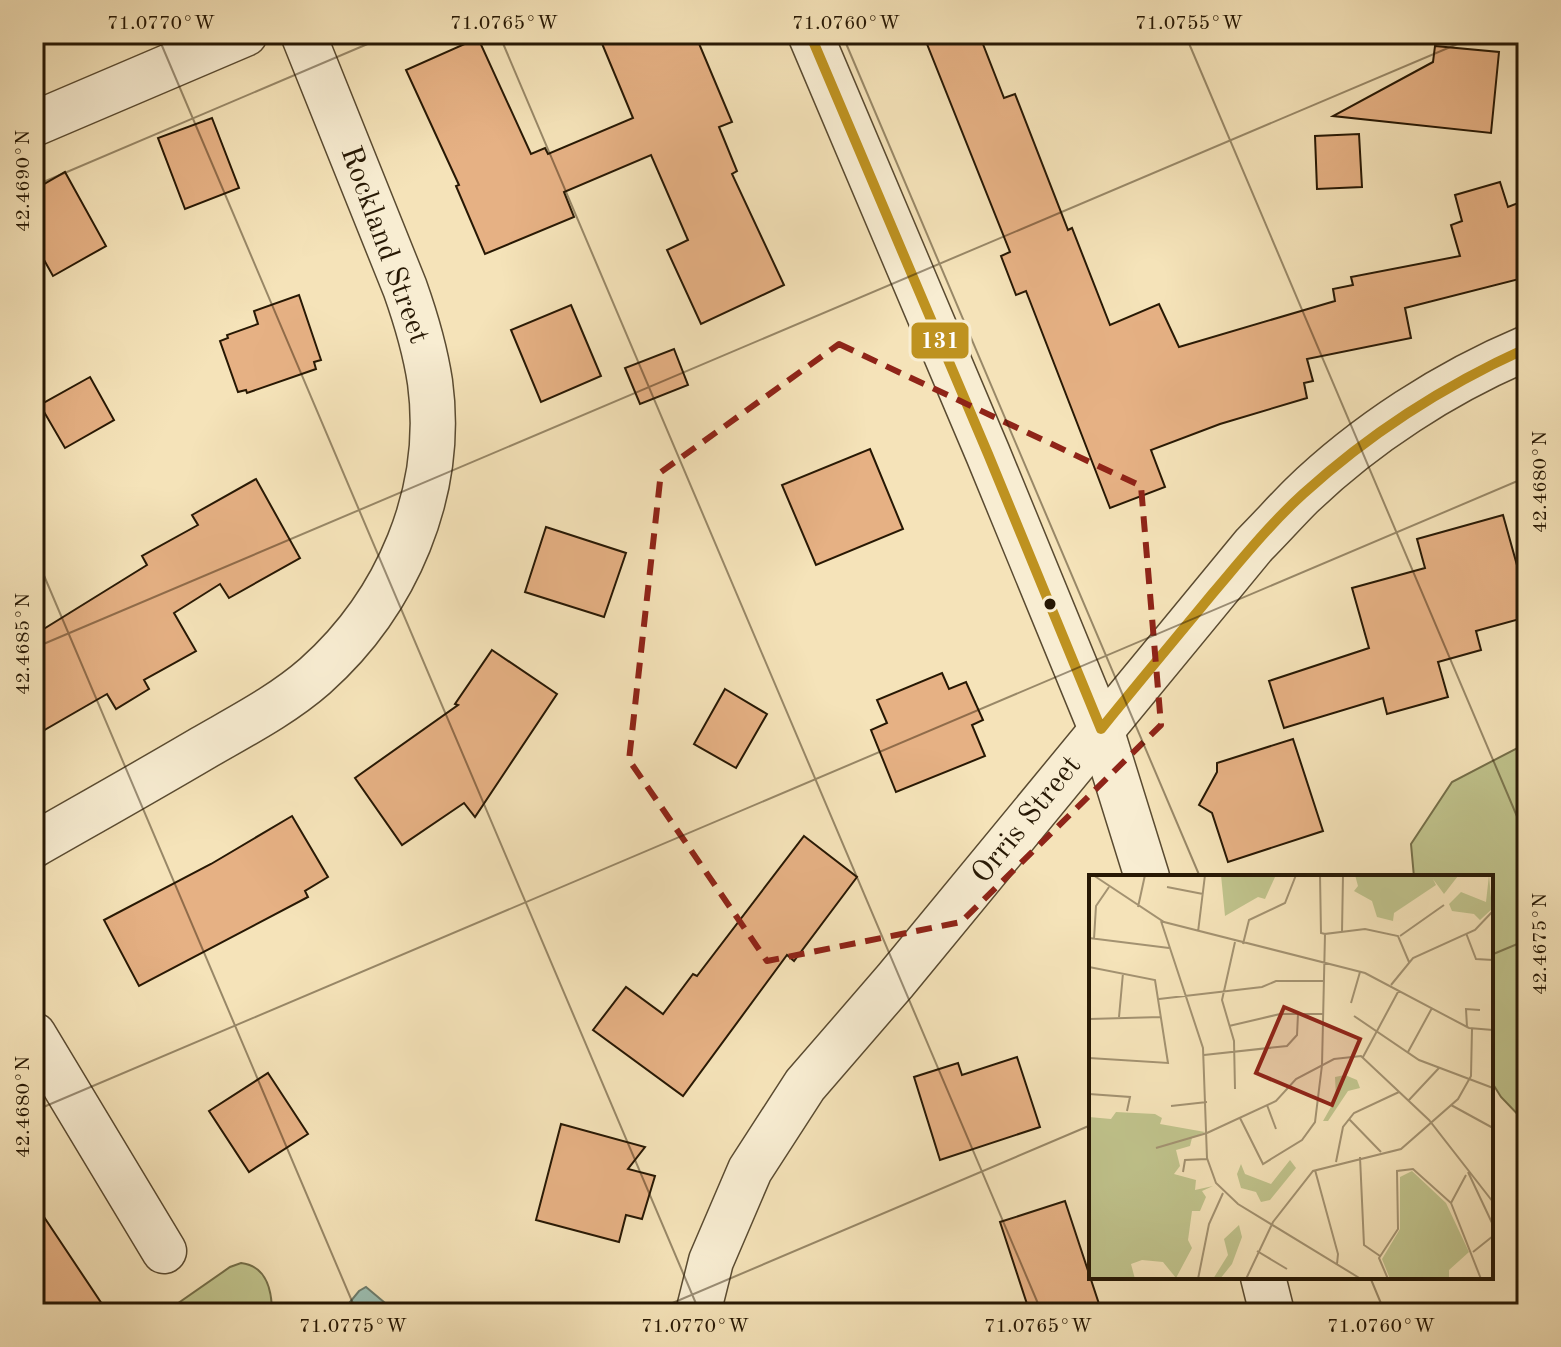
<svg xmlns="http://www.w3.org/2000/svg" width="1561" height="1347" font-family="'Old Standard TT',serif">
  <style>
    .green { fill: #c0c38c; stroke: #746e48; stroke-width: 2 }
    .water { fill: #9cbeb1; stroke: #6d7c6c; stroke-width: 2 }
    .building { fill: #e6b184; stroke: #271804; stroke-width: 2 }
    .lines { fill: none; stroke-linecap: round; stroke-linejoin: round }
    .minor-casing { stroke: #5a4b31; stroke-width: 47 }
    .minor { stroke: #f8edd2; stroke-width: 44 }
    .bus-1-casing { stroke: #f8edd2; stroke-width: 16 }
    .bus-1 { stroke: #be9220; stroke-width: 10 }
    .marked { fill: none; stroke: #8f2418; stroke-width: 6; stroke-dasharray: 16 10; stroke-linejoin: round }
    .ticks { fill: none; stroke: #271804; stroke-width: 2; stroke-opacity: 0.45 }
    .bus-dot { fill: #271804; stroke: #f8edd2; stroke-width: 3 }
    .labels { text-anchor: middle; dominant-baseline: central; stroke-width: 7; stroke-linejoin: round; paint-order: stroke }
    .street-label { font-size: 30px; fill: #271804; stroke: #f8edd2 }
    .inset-road { fill: none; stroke: #a39271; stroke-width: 2 }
    .view { fill: #8f2418; fill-opacity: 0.15; stroke: #8f2418; stroke-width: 4 }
    .inset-edge { fill: none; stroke: #271804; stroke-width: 4 }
    .line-badge { stroke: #f8edd2; stroke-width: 3 }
    .badge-label { font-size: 22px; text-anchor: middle; font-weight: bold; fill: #fff }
    .neatline { fill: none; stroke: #271804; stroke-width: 3 }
    .ticks-label { font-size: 20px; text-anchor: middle; fill: #271804 }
  </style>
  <rect width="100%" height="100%" fill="#f5e3b9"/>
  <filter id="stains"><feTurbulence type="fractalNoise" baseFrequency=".0025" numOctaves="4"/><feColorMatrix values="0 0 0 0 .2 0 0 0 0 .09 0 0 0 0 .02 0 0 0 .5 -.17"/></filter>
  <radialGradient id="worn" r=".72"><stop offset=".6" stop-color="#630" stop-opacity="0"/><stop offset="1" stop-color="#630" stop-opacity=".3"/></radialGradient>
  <!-- green -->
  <g class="green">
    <path d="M1527 743V1124L1501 1097 1491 1081V877H1414L1411 844 1452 782Z"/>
    <path d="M241 1263C267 1266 272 1290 272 1313H164L230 1267Z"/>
  </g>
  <!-- water -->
  <path class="water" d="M366 1287 397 1313H341L359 1291Z"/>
  <!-- building -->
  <g class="building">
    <path d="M598 34H695L732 122 719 127 737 171 732 174 784 285 701 324 667 250 688 240 651 155 564 192 574 217 485 254 456 186 459 185 406 70 478 38 531 154 545 148 548 154 633 118Z"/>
    <path d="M923 34H979L1004 98 1015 94 1068 230 1072 228 1110 325 1159 304 1179 347 1335 301 1333 289 1353 285 1351 277 1460 256 1451 225 1462 221 1455 195 1500 182 1508 207 1518 203 1527 231V277L1405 308 1411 338 1307 359 1313 381 1304 383 1307 398 1220 424 1151 450 1165 487 1110 508 1026 291 1016 295 1001 256 1010 252Z"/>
    <path d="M1435 46 1499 52 1491 133 1333 116 1433 62Z"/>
    <path d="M212 118 239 188 185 209 158 138Z"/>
    <path d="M1359 134 1362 187 1317 189 1315 136Z"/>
    <path d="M65 172 106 246 53 276 34 242V190Z"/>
    <path d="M299 295 321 360 314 362 316 369 247 393 246 390 238 392 220 341 228 338 227 335 258 324 254 311Z"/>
    <path d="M571 305 601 376 541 402 511 330Z"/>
    <path d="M674 349 688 385 640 404 625 368Z"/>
    <path d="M90 377 114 420 65 448 40 405Z"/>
    <path d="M870 449 903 529 816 565 782 485Z"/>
    <path d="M256 479 300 558 229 598 220 584 174 613 196 651 144 680 149 689 116 709 107 694 34 736V635L147 565 142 556 198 525 192 515Z"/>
    <path d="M1503 515 1527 601V617L1476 631 1481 650 1438 662 1448 697 1387 714 1383 698 1284 728 1269 681 1369 648 1352 588 1425 568 1417 539Z"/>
    <path d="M546 527 626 553 604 617 525 592Z"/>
    <path d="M492 650 557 694 475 817 464 803 402 845 355 778 458 705 455 704Z"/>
    <path d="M942 673 949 689 966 682 983 720 972 725 985 756 896 792 871 730 887 723 877 700Z"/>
    <path d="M725 689 767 714 736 768 694 744Z"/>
    <path d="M1293 739 1323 831 1228 862 1212 813 1199 805 1217 772V763Z"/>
    <path d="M292 816 328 877 305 891 308 897 139 986 104 920 211 864Z"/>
    <path d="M804 836 857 877 794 961 787 955 683 1096 593 1030 626 987 663 1014 693 974 697 976Z"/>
    <path d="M1017 1057 1040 1127 940 1160 914 1077 958 1063 962 1075Z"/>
    <path d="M268 1073 308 1134 249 1172 209 1111Z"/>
    <path d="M561 1124 645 1147 628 1169 655 1176 642 1219 626 1215 619 1242 536 1220Z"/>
    <path d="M1065 1201 1102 1313H1030L1000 1222Z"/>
    <path d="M34 1202 108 1313H34Z"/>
  </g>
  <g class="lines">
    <!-- minor casing -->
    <g class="minor-casing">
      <g id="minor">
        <path d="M810 34 988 454 1101 729 1147 877"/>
        <path d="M34 124 245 34"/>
        <path d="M34 845C90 813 147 781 203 748 241 726 282 705 315 676 397 603 445 492 430 382 425 349 416 319 405 288L303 34"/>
        <path d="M34 1035 164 1251"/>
        <path d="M1263 1277 1272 1313"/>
        <path d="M698 1313 711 1261 750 1170 805 1085 895 981 1254 545C1270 529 1285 512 1301 496 1365 434 1446 382 1527 348"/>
      </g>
    </g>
    <!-- minor -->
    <use href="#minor" class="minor"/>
    <!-- bus-1 casing -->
    <g class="bus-1-casing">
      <path id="bus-1" d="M810 34 988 454 1101 729C1138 683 1176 638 1213 593 1242 559 1270 524 1303 494 1370 433 1445 385 1527 348"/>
    </g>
    <!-- bus-1 -->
    <use href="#bus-1" class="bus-1"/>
  </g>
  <!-- marked area -->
  <path class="marked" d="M839 344 1141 486 1161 725 961 922 767 961 629 760 661 472Z"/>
  <!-- ticks -->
  <path class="ticks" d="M157 34 700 1313M499 34 1042 1313M842 34 1200 877M1185 34 1527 840M34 186 391 34M34 552 357 1313M34 648 1481 34M1491 955 1527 940M34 1111 1527 477M1370 1277 1385 1313M649 1313 1091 1125"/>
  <!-- markers -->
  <circle class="bus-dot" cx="1050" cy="604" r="7"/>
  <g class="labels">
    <!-- street labels -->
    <g class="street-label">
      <text transform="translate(384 245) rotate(70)">Rockland Street</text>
      <text transform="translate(1027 820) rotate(-51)">Orris Street</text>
    </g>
  </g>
  <!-- overview -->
  <g transform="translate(1089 875)">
    <rect width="404" height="404" fill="#f5e3b9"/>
    <path d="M132 0H185L186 2 176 24 169 22 136 41ZM266 0H377L369 1 355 19 344 4 347 10 305 38 304 46 288 42 283 26 265 16 269 11ZM400 0 403 34 391 45 385 39 363 36 360 29 372 17 397 27ZM256 200 268 205 271 213 259 216 239 246H234L247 223 246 202ZM27 237 66 239 73 243 71 249 116 257 103 263 101 271 87 275 91 291 85 299 107 305 106 315 124 311 113 316 117 322 111 336H103L99 365 103 373 87 403 74 387 53 385 42 389 46 404H0V242L22 244ZM201 285 207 293 181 325 172 327 167 317 152 313 148 299 152 289 156 299 182 309ZM323 296 357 328 380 377 360 395V404H301L293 384 311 354V302ZM150 350 153 362 143 389 131 404H124L139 380 135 364Z" fill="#c0c38c"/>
    <path class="inset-road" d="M4 0 75 47 276 98 380 153 404 155M231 0 232 58 236 59M78 12 114 19M49 32 56 0M72 46 114 173 118 283 127 308 149 329 272 404M109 57 116 0M253 57 254 0M377 58 387 84 404 85M311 61 355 30M0 63 80 73M5 64 7 31 20 12M146 67 133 125 145 166 146 214M154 69 160 45 196 28 207 0M0 92 66 105 79 188 0 183M302 110 324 83 386 55 404 36M70 124 173 112 187 106H234M262 128 271 97M265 141 330 185 404 213M30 142 34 98M0 144 72 142M140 151 191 139H234M378 152 377 134 391 135M319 177 343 133M115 180 198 171 208 160 209 139M274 182 310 115M0 219 41 222 38 236M320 225 350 193M178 230 187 254M362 230 404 253M82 231 118 227M151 243 174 289 213 265 226 247 233 190 236 59 276 54 309 61 320 87M260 244 292 277M67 273 118 258 187 226 207 204 245 184 272 181 340 245 404 327M271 282 275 370 291 381M247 287 254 252 265 238 310 217M226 295 249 379 248 389M94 297 96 285 118 284M379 297 404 350M362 328 377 300M168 376 198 394M384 377 404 361M109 404 120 349 134 318M157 404 184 347 224 296 312 274 369 224 382 201 383 154M299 404 290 383 309 354 308 296 324 294 362 328 392 404"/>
    <path class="view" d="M195 132 271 164 243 230 167 198Z"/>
    <rect width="404" height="404" class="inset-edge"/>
  </g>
  <rect class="line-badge" x="910" y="321" width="60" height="39" rx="8" fill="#be9220"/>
  <g class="badge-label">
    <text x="940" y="348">131</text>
  </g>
  <!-- margin -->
  <rect width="1561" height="1347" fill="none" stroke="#f5e3b9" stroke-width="88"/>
  <rect x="44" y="44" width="1473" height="1259" class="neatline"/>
  <g class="ticks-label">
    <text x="161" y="29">71.0770°W</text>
    <text x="504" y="29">71.0765°W</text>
    <text x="846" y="29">71.0760°W</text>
    <text x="1189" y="29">71.0755°W</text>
    <text transform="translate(22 181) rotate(-90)" y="7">42.4690°N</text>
    <text transform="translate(1539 482) rotate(-90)" y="7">42.4680°N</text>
    <text transform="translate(22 644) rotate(-90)" y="7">42.4685°N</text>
    <text transform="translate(1539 944) rotate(-90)" y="7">42.4675°N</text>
    <text transform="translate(22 1107) rotate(-90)" y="7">42.4680°N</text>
    <text x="353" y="1332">71.0775°W</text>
    <text x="695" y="1332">71.0770°W</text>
    <text x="1038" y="1332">71.0765°W</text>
    <text x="1381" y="1332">71.0760°W</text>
  </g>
  <rect width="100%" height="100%" filter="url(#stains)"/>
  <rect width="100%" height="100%" fill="url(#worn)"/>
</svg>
